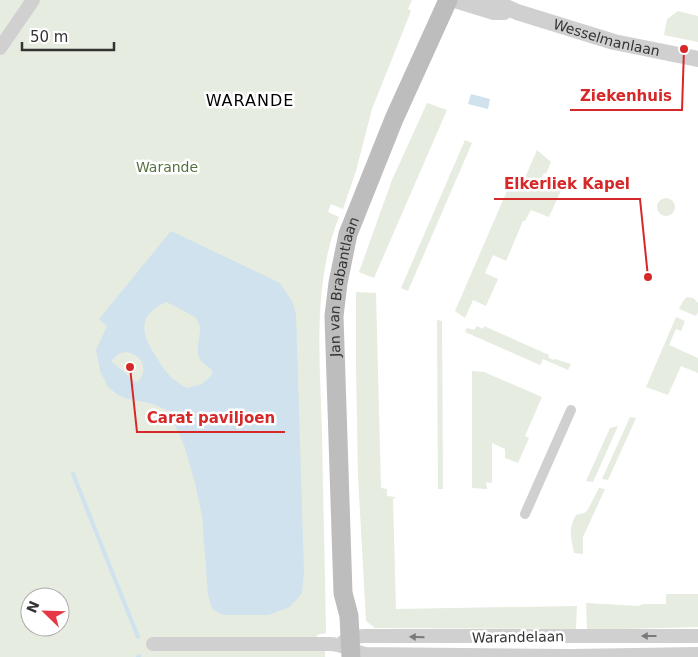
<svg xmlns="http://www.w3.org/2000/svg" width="698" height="657" font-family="'DejaVu Sans',sans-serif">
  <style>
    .green { fill: #e6ecdf; fill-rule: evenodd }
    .water { fill: #cfe2ee; fill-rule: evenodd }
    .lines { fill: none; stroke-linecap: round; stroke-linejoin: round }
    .stream { stroke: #cfe2ee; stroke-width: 4 }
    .pedestrian { stroke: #d0d0d0; stroke-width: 10 }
    .minor { stroke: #d0d0d0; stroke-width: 14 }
    .tertiary { stroke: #d0d0d0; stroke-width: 16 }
    .secondary { stroke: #bdbdbd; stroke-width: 19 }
    .oneway { fill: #7a7a7a }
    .labels { text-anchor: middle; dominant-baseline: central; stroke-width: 5; stroke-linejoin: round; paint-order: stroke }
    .street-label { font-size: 14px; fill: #333; stroke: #fff }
    .park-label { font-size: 14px; fill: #56703f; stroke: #fff }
    .quarter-label { font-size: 16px; letter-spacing: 1px; fill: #000; stroke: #fff }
    .leader { fill: none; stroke: #d62828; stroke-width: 2 }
    .callout-dot { fill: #d62828; stroke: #fff; stroke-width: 2 }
    .callout-label { font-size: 15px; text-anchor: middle; font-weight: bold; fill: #d62828; stroke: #fff; stroke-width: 5; stroke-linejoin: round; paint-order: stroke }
  </style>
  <rect width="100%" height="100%" fill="#fff"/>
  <!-- green -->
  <g class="green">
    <path d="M0 0H412L408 9 411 11 372 109 356 171 343 209 331 204 328 212 339 217C312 284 320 361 322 432 323 499 325 566 326 633L317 635 318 649H325V657H0ZM30 597H60V627H30Z"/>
    <path d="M678 11 698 16V42L664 35 667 19Z"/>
    <path d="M427 103 447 110 374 278 359 272 392 180Z"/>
    <path d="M465 140 472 143 408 291 401 288Z"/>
    <path d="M537 150 551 162 546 174 544 173 540 182 562 188 549 217 531 210 525 221H523L506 261 493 255 485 273 498 279 486 306 473 300 465 318 455 311 510 184 521 187Z"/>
    <circle cx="666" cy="207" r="9"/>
    <path d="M356 292 376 293 381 488 387 489V496L396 497 393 499 396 609 577 606 576 629 375 628 366 621 358 476 356 367Z"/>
    <path d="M687 297 693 298 698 303V312L696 316 679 309 683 301Z"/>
    <path d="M676 317 685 321 681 331 676 329 669 345 698 358V373L681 366 668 395 646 387Z"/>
    <path d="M437 320 442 321 443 489H438Z"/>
    <path d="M477 326 483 329 484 326 549 355 548 357 553 360 555 359 571 364 568 370 543 359 540 365 465 332 467 328 474 330Z"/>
    <path d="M472 371 484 372 542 397 525 436 529 438 518 463 505 458V449L492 443V483L486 482 487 489 472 488Z"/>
    <path d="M630 417 636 418 608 480 602 479Z"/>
    <path d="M618 426 593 482 586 481 610 428Z"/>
    <path d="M599 488 605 489 583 537V554L574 553C571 539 568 528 576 515L584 513 587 511Z"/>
    <path d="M666 594H698V627L587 630 586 603 639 606 643 604H666Z"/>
  </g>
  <!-- water -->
  <g class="water">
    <path d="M471 94 490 99 488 109 468 104Z"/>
    <path d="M171 231 280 283 292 301 296 314 304 573 302 593 290 607 268 615H223L212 609 208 594 202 516 195 483 184 445 169 411 150 403 128 399 118 395 108 387 100 371 96 350 107 326 99 319ZM166 302C170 303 193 316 196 318 197 320 199 324 200 326 201 337 193 353 202 362 205 365 209 367 212 370V375L202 384 187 388C171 380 164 370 155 355 141 332 137 315 166 302ZM125 352C142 353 150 370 137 383L111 361 118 354Z"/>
  </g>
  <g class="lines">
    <!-- stream -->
    <g class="stream">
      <path d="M73 474 138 637"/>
      <path d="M138 657 139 656"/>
    </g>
    <!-- pedestrian -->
    <path class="pedestrian" d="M525 514 571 410"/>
    <!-- minor -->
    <g class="minor">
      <path d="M0 48 33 0"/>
      <path d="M343 642 350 637 365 636H698"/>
      <path d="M153 644H329C342 644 353 651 366 654L570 656 698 654"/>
    </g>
    <!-- tertiary -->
    <g class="tertiary">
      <path d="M455 0 494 12H504"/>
      <path id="s1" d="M491 0 517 12 614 42 698 59"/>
    </g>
    <!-- secondary -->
    <path class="secondary" id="s2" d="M351 657 349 616 343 593 334 316 338 283 348 234 394 119 448 0"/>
  </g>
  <!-- one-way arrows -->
  <defs><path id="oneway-solid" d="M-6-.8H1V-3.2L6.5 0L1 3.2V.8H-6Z" transform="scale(1.25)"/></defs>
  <g class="oneway">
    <use href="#oneway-solid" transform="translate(649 636) rotate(-180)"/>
    <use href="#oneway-solid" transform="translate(417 637) rotate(-179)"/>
  </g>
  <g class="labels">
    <!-- street labels -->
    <g class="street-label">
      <text stroke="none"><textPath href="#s1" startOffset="122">Wesselmanlaan</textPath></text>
      <text stroke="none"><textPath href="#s2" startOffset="372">Jan van Brabantlaan</textPath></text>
      <text transform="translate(518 637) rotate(-1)">Warandelaan</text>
    </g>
    <!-- park labels -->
    <g class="park-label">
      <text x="167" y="167">Warande</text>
    </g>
    <!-- quarter labels -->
    <g class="quarter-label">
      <text x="250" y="100">WARANDE</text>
    </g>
  </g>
  <!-- callouts -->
  <path class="leader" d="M684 49L682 110H570M648 277L640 199H494M130 367L137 432H285"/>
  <g class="callout-dot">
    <circle cx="684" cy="49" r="5"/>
    <circle cx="648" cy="277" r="5"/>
    <circle cx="130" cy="367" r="5"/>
  </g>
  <g class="callout-label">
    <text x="626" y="101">Ziekenhuis</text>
    <text x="567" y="189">Elkerliek Kapel</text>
    <text x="211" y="423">Carat paviljoen</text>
  </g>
  <!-- north arrow -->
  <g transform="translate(45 612) rotate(293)"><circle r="24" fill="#ffffff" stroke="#adadad"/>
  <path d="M0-4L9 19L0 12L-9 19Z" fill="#e63946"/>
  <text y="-8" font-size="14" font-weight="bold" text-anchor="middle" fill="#333333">N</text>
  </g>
  <!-- scale -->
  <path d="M22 42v8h92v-8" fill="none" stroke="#333333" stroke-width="2.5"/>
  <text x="30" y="42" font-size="15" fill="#333333" stroke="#ffffff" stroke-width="4" paint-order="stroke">50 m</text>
</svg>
